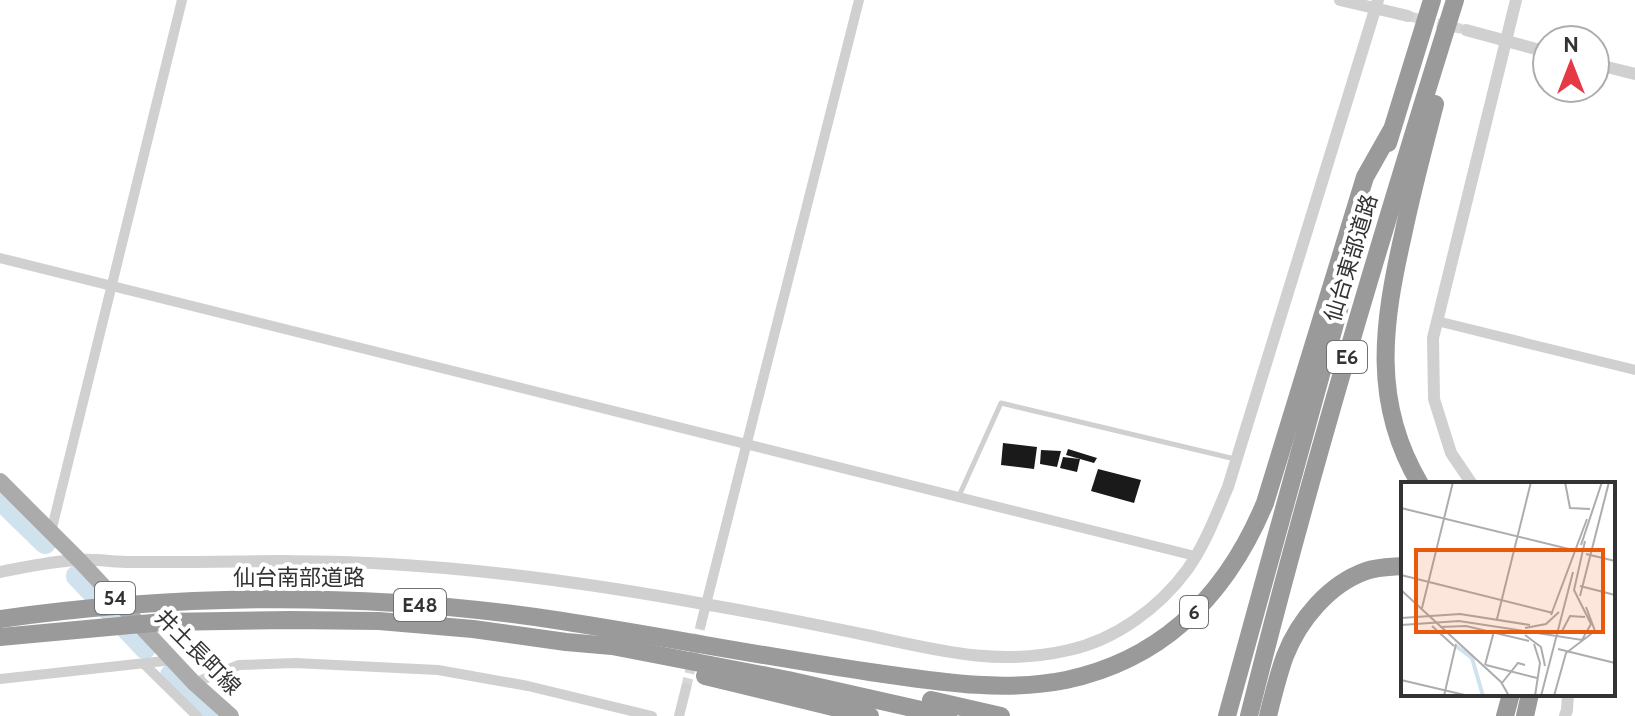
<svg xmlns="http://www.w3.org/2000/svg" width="1635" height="716" font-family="Cabin,'Noto Sans JP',sans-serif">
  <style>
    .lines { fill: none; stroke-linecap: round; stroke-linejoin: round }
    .river { stroke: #cfe2ee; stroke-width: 22 }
    .building { fill: #1a1a1a }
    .minor-tunnel { stroke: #d6d6d6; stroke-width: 10; stroke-dasharray: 10 5; stroke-linecap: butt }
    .service { stroke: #d0d0d0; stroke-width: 5 }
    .minor { stroke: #d0d0d0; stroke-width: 10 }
    .tertiary { stroke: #d0d0d0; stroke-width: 12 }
    .primary { stroke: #ababab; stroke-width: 16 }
    .motorway { stroke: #9a9a9a; stroke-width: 18 }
    .labels { text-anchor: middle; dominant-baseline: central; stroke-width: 8; stroke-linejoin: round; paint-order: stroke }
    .shield { fill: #fff; stroke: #707070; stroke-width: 2 }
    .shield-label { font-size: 20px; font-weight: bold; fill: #333 }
    .street-label { font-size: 22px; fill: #333; stroke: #fff }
    .inset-river { fill: none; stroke: #cfe2ee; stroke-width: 4 }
    .inset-road { fill: none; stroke: #adadad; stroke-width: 2 }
    .view { fill: #e8590c; fill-opacity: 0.15; stroke: #e8590c; stroke-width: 4 }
    .inset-edge { fill: none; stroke: #333; stroke-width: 4 }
  </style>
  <rect width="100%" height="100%" fill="#fff"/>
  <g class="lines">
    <!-- river -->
    <g class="river">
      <path d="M0 499 45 543"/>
      <path d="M77 576 145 648"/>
      <path d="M171 675 214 716"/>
    </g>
  </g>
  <!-- building -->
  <g class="building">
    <path d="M1003 443 1037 447 1034 469 1001 465Z"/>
    <path d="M1068 449 1097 458 1094 463 1066 455Z"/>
    <path d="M1041 450 1061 451 1057 467 1040 464Z"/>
    <path d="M1063 457 1080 459 1077 472 1060 468Z"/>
    <path d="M1098 469 1141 480 1134 503 1091 491Z"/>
  </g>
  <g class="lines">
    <!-- minor-tunnel -->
    <g class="minor-tunnel">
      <path d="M1408 16 1466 30"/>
      <path d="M686 688 701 624"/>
    </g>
    <!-- service -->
    <path class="service" d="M959 496 1001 403 1235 459"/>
    <!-- minor -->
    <g class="minor">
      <path d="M0 258 1195 556"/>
      <path d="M1437 321 1635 370"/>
      <path d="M51 532 182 0"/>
      <path d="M701 624 859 0"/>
      <path d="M144 664 197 716"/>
      <path d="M0 679 173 660"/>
      <path d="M194 683 239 665 295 663 438 670 528 686 652 716"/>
      <path d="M679 716 686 688"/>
    </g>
    <!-- tertiary -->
    <g class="tertiary">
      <path d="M1340 0 1408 16"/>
      <path d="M1466 30 1547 52"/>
      <path d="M1595 64 1635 74"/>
      <path d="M1472 484 1451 453 1434 399 1433 338 1516 0"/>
      <path d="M0 572C26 567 52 561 78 560 96 559 114 562 131 562 153 562 175 562 197 562 261 561 325 560 389 564 495 570 600 585 704 604 758 613 812 624 866 635 936 650 997 667 1069 650 1115 640 1159 608 1187 570 1205 545 1216 515 1228 487L1378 0"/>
      <path d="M1565 716 1567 710 1568 694"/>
    </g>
    <!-- primary -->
    <path class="primary" d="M0 481 79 560 194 683 231 716"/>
    <!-- motorway -->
    <g class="motorway">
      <path d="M1388 143 1432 0"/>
      <path d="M1420 484C1371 402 1383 323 1403 235 1412 191 1424 147 1435 104"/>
      <path d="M0 619C185 593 377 592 562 621 665 637 767 657 870 672 934 681 1002 693 1066 680 1165 659 1227 594 1265 503L1365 177 1391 131"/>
      <path d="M0 637 163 622 290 620 379 621 473 629 566 642 612 646 788 680 948 716"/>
      <path d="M705 676 870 716"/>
      <path d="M931 700 1001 716"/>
      <path d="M1227 716 1355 251"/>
      <path d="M1249 716C1309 475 1381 237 1455 0"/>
      <path d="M1268 716C1273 696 1278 675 1285 656 1299 620 1329 584 1366 571 1377 567 1391 567 1403 566"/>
      <path d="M1505 716 1511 694"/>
      <path d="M1525 716 1530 694"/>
    </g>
  </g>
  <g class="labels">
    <!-- shield labels -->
    <g class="shield">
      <rect x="1327" y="341" width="40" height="32" rx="6"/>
      <rect x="95" y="582" width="40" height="32" rx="6"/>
      <rect x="394" y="589" width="52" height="32" rx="6"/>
      <rect x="1180" y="596" width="28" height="32" rx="6"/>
    </g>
    <g class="shield-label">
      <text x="1347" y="357">E6</text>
      <text x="115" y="598">54</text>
      <text x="420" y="605">E48</text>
      <text x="1194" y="612">6</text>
    </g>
    <!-- street labels -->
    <g class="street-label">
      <text transform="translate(1351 258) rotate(-73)">仙台東部道路</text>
      <text x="299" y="577">仙台南部道路</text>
      <text transform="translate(198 652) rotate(45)">井土長町線</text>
    </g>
  </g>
  <!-- overview -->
  <g transform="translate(1401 482)">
    <rect width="214" height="214" fill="#fff"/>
    <path class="inset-river" d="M55 164 71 176 82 214"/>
    <path class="inset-road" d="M164 0 169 26 189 27M0 26 176 69M180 63 201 0M185 72 214 79M0 93 152 131M179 104 214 113M0 108 100 200 108 214M179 114 208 0M21 126 52 0M150 133 186 37M0 136 59 132 129 143M96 137 130 0M0 143 58 139 181 158 190 142 173 108 184 59M31 144 53 164M39 145 65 144 128 159M124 146 145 142 158 130M160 151 169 134 184 135M124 153 140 165 144 184M133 162 139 181 134 214M157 167 214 181M84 183 93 149M85 183 136 196M0 198 68 214M101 201 117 181 124 183M43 214 55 162M140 214 172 90M153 214 165 171 194 149 185 125"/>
    <path class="view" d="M15 68H202V150H15Z"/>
    <rect width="214" height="214" class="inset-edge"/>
  </g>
  <!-- north arrow -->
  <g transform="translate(1571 64)"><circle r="38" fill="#ffffff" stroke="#adadad" stroke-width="2"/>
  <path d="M0-6L14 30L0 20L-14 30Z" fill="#e63946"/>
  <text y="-12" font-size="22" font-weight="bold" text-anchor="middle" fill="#333333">N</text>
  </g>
</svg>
